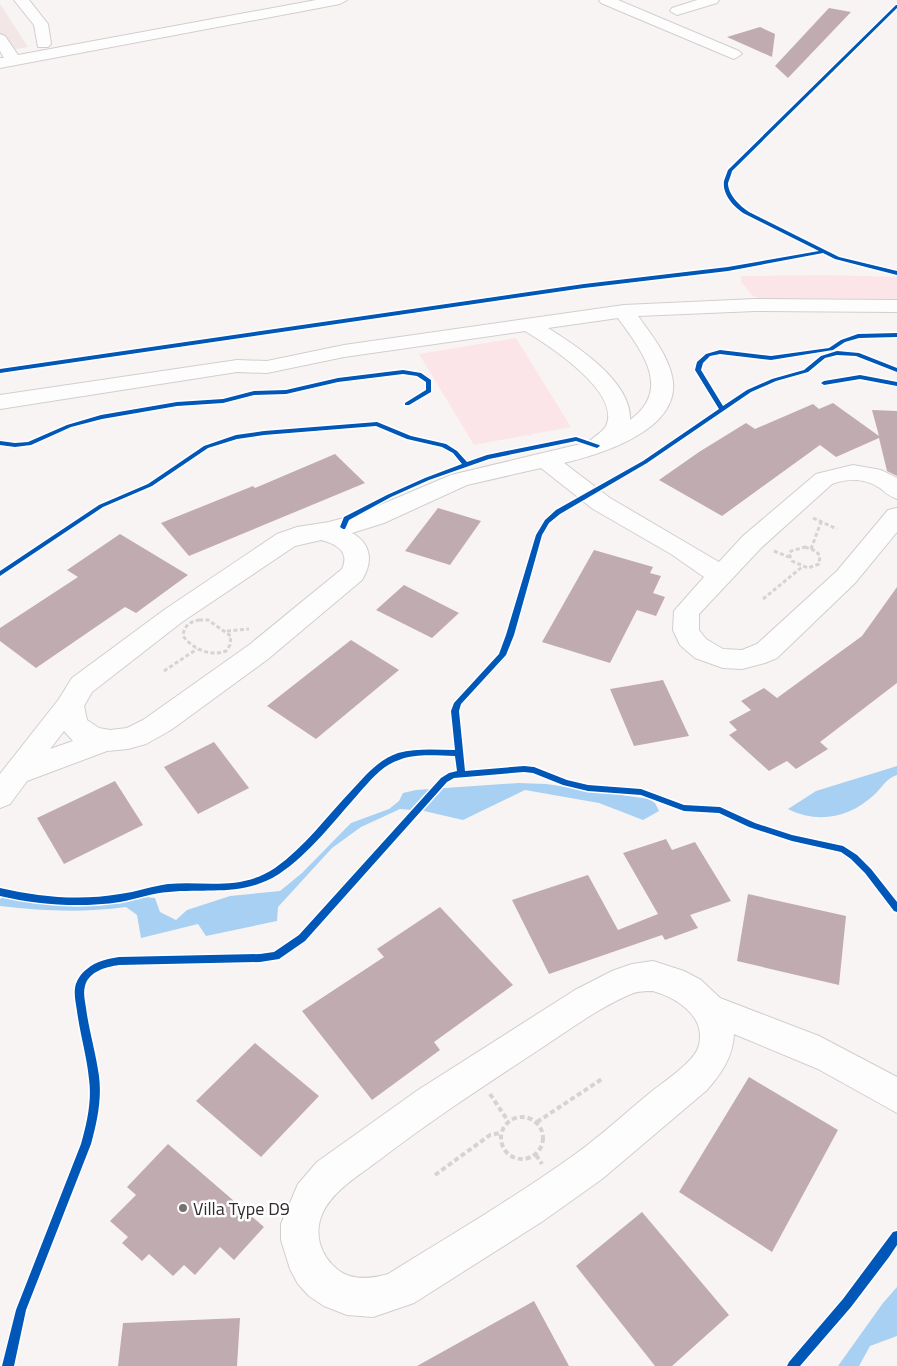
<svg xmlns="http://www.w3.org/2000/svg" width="897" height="1366" font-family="'Titillium Web',sans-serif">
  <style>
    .built { fill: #f3e6e7 }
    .green { fill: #fce5e8 }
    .water { fill: #a8d0f3 }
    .building { fill: #c0acb0 }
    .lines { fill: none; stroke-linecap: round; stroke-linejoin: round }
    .minor-casing { stroke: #d2cece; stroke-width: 2 }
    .path-far1 { stroke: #d5d3d3; stroke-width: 3; stroke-dasharray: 4 2.5; stroke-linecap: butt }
    .path { stroke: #d5d3d3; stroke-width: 4; stroke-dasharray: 5 3; stroke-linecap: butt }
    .minor { fill: #fefdfd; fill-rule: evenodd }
    .cycleway-casing { stroke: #fff; stroke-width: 3 }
    .cycleway { fill: #0057b8; fill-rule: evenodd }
    .poi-dot { fill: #767273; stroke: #fff; stroke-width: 2 }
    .labels { text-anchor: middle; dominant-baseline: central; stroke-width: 5; stroke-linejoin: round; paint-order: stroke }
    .near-poi-label { font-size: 18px; fill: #302c2d; stroke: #fff; text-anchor: start }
  </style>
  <rect width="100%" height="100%" fill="#f9f4f4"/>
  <!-- built -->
  <path class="built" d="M0 4 28 47 0 52Z"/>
  <!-- green -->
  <g class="green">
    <path d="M827 275 897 277V299L758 298 753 296 741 282V276Z"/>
    <path d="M516 338 571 427 474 445 419 354Z"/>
  </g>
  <!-- water -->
  <g class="water">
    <path d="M897 766V775C885 779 883 787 874 795 849 818 818 824 788 809L816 791Z"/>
    <path d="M518 783 546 784 649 799 655 803 659 811 643 820 599 803 525 790 463 820 424 811 400 809 361 827 332 848 278 907 277 921 206 936 198 924 141 938 137 915 126 907C80 913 46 911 0 906V899L4 897 53 903 102 904 136 896 155 898 160 912 176 920 187 910 230 896 280 891 302 873 351 823 389 809 399 801 403 793 416 790Z"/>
    <path d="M897 1287V1336L870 1346 859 1366H838L883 1303Z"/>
  </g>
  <!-- building -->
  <g class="building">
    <path d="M829 8 851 12 788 78 775 66Z"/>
    <path d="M760 27 775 34 772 57 727 37Z"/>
    <path d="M833 403 879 436 872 410 897 411V476L887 471 879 438 836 457 820 445 722 516 659 480 699 452 746 423 755 429 813 404 819 409Z"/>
    <path d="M335 454 365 483 189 556 161 523 253 486 255 488Z"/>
    <path d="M438 508 481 521 450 565 405 551Z"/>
    <path d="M120 534 188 575 136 613 125 607 36 668 0 641V628L78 577 67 570Z"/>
    <path d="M594 550 653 567 650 573 661 576 653 593 665 597 656 616 637 610 610 663 542 642Z"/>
    <path d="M404 585 459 613 432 638 376 610Z"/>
    <path d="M897 587V683L820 742 828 749 796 769 787 761 769 771 729 735 737 730 729 722 751 710 741 701 764 688 777 698 862 636Z"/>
    <path d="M351 640 399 670 316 739 267 706Z"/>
    <path d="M663 680 689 736 634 746 610 689Z"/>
    <path d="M214 742 249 788 198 814 164 767Z"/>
    <path d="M115 781 143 825 64 864 37 818Z"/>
    <path d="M666 839 672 850 695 842 731 901 690 915 698 928 665 940 662 935 549 974 512 900 588 875 618 930 658 914 623 853Z"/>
    <path d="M748 894 846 916 839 985 737 961Z"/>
    <path d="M440 907 513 985 434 1042 440 1050 372 1100 302 1011 384 957 377 949Z"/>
    <path d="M255 1043 319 1096 261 1157 196 1101Z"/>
    <path d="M749 1077 838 1130 772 1252 679 1192Z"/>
    <path d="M168 1144 264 1227 234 1260 220 1247 195 1275 184 1265 173 1276 149 1254 142 1261 122 1243 128 1237 110 1221 136 1195 127 1187Z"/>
    <path d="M642 1212 729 1315 672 1366H655L576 1266Z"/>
    <path d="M534 1301 569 1366H417Z"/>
    <path d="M240 1318 237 1366H118L123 1323Z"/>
  </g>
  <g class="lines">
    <!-- minor casing -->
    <g class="minor-casing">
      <g id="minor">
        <path d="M14 0H29L48 24 51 44 48 47H38L34 25Z"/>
        <path d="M316 0H347L340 4 0 68V58H4L0 51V34L5 36 18 55Z"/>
        <path d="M599 0H618L739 51 742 54 734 59 729 57 601 3Z"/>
        <path d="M697 0H719L717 3 677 15 670 11 672 8Z"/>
        <path d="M755 299 897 300V312L755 311 638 316C651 334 667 354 672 376 684 429 602 454 564 463L610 498 719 562 743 536 816 474 853 465 881 470 897 478V499C889 496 886 493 880 488 865 478 848 478 832 484L761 548 699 614V630L706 639 723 649 742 650 757 644 837 571 888 510 897 508V532L855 583 777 658 765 663 742 669 723 668 695 658 680 645 673 630 674 611 704 577 671 554 593 509 541 468 467 485 384 523 352 533C372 544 373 562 362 580L268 659 171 730 146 744 128 749 107 751 27 781 10 804 0 808V774L59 699 72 678 164 610 277 534 297 527 329 522 359 514 451 475 589 442C594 436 602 433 606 426 622 392 548 345 525 331L344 357 267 373 237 372 0 409V395L237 360 267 361 344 345 624 305ZM618 318C641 350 673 389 630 420 632 382 577 346 548 328ZM321 540C337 544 350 552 342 569L249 645 143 720 127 728 110 730 99 728 87 720 84 706 92 692 182 622 295 546ZM64 731 73 741 50 749Z"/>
        <path d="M653 961 684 971 701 980 720 998 819 1036 897 1077V1113L818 1069 734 1034C733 1056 722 1073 707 1090L602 1179 543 1221 414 1303 373 1317 347 1315 324 1306 309 1296 298 1284 290 1269 281 1240V1224L298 1184 317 1162 418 1090 575 990 612 971 632 964ZM653 991C677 998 706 1016 699 1045 696 1061 663 1082 651 1092 625 1113 601 1136 574 1155 514 1198 451 1235 388 1274 371 1279 353 1281 338 1270 320 1256 313 1233 323 1212 334 1190 358 1176 378 1161 430 1121 485 1085 540 1049 569 1030 598 1008 631 994 637 991 646 991 653 991Z"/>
      </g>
    </g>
    <!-- path-far1 -->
    <g class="path-far1">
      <path d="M813 518 837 529"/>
      <path d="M805 547 816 551 820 556 819 564 808 568 792 561 789 554 791 551Z"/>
      <path d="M811 549 821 522"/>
      <path d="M774 551 789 557"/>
      <path d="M763 599 802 567"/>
      <path d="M199 620H208L231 636 230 645 226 651C210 657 193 649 183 636 184 626 189 622 199 620Z"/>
      <path d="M227 631 249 629"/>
      <path d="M164 671 197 649"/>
    </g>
    <!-- path -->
    <g class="path">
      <path d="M490 1094 508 1121"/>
      <circle cx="522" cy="1138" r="21"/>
      <path d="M537 1122 602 1079"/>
      <path d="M536 1155 542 1164"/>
      <path d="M435 1175 490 1135 500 1133"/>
    </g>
    <!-- minor -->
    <use href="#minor" class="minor"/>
    <!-- cycleway casing -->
    <g class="cycleway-casing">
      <g id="cycleway">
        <path d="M896 5H897V8L732 171C731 175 729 180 728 183 728 195 740 206 749 212L839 257 897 271V275L835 259 823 253 728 271 584 288 0 373V369L584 284 728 267 819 251 745 214C735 208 722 195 724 181 725 178 727 173 728 170Z"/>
        <path d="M897 333V337L859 338 845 342 833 350 771 360 720 354 710 356 703 363 701 370 723 406 747 390 772 379 804 370 821 356 837 351 859 353 897 368V372L856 356 837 355 825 358 808 372 776 381 751 392 647 463 560 514 549 523 542 535 514 635 506 655 461 704 459 711 465 771 524 766 534 767 567 780 588 785 641 789 684 805 720 807 755 823 792 835 843 846 857 855 871 869 897 902V912L894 911 865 873 851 859 841 852 792 841 749 827 719 813 684 811 641 795 588 791 563 785 533 773 524 772 454 778 447 782 305 941 279 959 260 962 119 965C106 967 89 971 85 986 83 993 85 1001 86 1008 89 1031 96 1053 99 1076 102 1099 97 1122 91 1144L26 1310 14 1366H2L16 1310 81 1144C87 1123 92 1101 89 1079 87 1057 80 1034 77 1011 76 1004 74 996 75 988 76 981 81 973 87 969 96 961 108 959 119 957L260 954 274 952 299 935 441 778 449 773 457 771 455 756C437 756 417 753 399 760 381 766 371 780 359 793 335 820 309 854 279 874 243 897 208 888 169 892 152 893 137 899 120 902 80 908 39 905 0 896V888C39 897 80 901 120 894 136 892 152 886 168 884 206 881 241 891 275 868 305 847 327 816 352 790 366 775 378 760 398 753 417 748 436 750 455 750L451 711 454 703 499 654 506 635 536 535 545 520 556 510 643 461 719 409 695 370 697 362 706 354 720 350 771 356 829 348 841 340 858 334Z"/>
        <path d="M403 370 421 373 431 380V392L409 405H405V403L426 390V382L417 376 403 374 338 382 286 394 254 395 223 403 177 406 102 419 71 427 31 445 15 447 0 445V441L15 443 28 442 67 425 101 415 177 402 223 399 254 391 286 390 338 378Z"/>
        <path d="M860 375 897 382V386L860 379 824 385 821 383 824 381Z"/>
        <path d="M377 422 411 436 446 444 457 451 467 462 487 455 576 437 599 445 600 446 597 448 576 441 489 459 429 480 391 497 349 520 345 529H343L340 527 344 517 387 495 425 478 462 464 453 453 442 447 407 439 376 426 264 435 237 439 208 448 152 486 103 507 0 576V571L99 505 148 484 204 446 236 435 264 431Z"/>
        <path d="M897 1231V1245L889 1257 851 1307 800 1366H787L789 1362 843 1299 893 1232Z"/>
      </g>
    </g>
    <!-- cycleway -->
    <use href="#cycleway" class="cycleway"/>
  </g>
  <!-- markers -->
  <circle class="poi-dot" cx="183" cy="1208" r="5"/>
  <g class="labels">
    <!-- near-poi labels -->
    <g class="near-poi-label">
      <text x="193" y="1208">Villa Type D9</text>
    </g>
  </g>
</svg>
